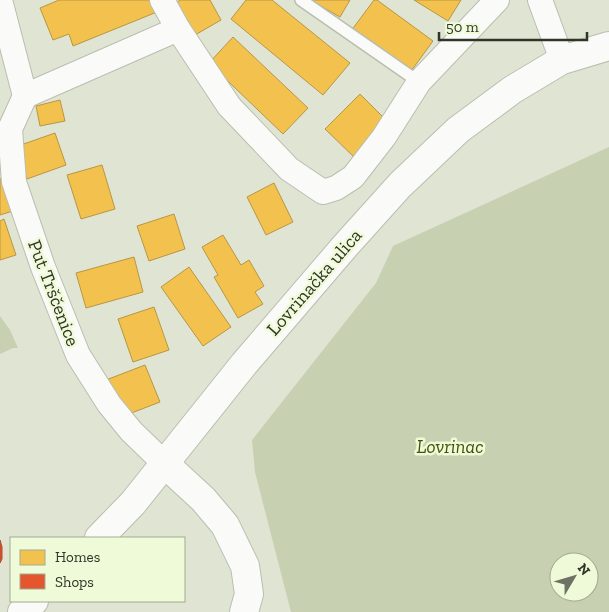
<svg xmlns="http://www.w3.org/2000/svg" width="609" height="612" font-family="'Zilla Slab',serif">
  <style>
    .green { fill: #c7d0b1; fill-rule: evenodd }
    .homes { fill: #f2c14e; stroke: #b89743 }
    .shops { fill: #e4572e; stroke: #ae4d2c }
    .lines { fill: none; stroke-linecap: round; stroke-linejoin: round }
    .service-casing { stroke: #babeb0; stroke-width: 14 }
    .minor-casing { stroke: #babeb0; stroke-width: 26 }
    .tertiary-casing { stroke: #babeb0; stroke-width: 30 }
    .service { stroke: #fafbf8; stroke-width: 11 }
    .minor { stroke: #fafbf8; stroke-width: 24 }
    .tertiary { stroke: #fafbf8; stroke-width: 28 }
    .labels { text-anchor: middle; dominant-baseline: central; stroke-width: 5; stroke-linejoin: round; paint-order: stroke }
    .street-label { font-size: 19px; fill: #313528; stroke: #effad8 }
    .park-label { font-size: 19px; font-style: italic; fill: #445309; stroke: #effad8 }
  </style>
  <rect width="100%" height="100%" fill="#dfe4d3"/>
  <!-- green -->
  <g class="green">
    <path d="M609 147V612H291L255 472 252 440 376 283 393 246ZM559 562H589V592H559Z"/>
    <path d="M0 316 10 330 18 348H13L0 354Z"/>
  </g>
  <!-- homes -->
  <g class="homes">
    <path d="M59 0H152L157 12 73 46 69 34 53 40 40 8Z"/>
    <path d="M180 0H210L221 20 195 35 176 3Z"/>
    <path d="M246 0H272L350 63 323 95 231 19Z"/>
    <path d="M310 0H350L340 17Z"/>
    <path d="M374 0H377L433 41 409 74 351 31Z"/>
    <path d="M414 0H461L448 21Z"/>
    <path d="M233 37 308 108 283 134 209 63Z"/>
    <path d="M360 94 389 123 354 157 325 129Z"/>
    <path d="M60 100 65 121 40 126 36 106Z"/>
    <path d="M55 133 66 165 27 179 15 147Z"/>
    <path d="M102 165 115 209 81 219 67 175Z"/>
    <path d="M6 177 16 210 0 215V179Z"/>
    <path d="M274 183 293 222 266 235 247 197Z"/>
    <path d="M174 214 185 249 149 261 137 226Z"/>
    <path d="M4 219 16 255 0 260V221Z"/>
    <path d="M223 235 241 265 249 260 264 286 255 292 263 304 238 318 214 277 218 275 202 247Z"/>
    <path d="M134 257 143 292 86 308 76 273Z"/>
    <path d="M189 267 231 327 203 346 161 287Z"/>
    <path d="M154 307 169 350 133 362 118 319Z"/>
    <path d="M145 365 160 402 121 417 106 380Z"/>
  </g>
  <!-- shops -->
  <path class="shops" d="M0 540 2 547V559L0 563Z"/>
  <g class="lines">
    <!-- service casing -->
    <g class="service-casing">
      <path id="service" d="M301 0 419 82"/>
    </g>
    <!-- minor casing -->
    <g class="minor-casing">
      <g id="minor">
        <path d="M0 0 25 96"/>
        <path d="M162 0 178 29 229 106 289 169 323 192 336 188 353 177 384 137 419 82 497 0"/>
        <path d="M540 0 562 60"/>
        <path d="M25 96 10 129 14 182 43 267 78 355 109 404 131 431 165 464"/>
        <path d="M25 96 178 29"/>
      </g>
    </g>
    <!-- tertiary casing -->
    <g class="tertiary-casing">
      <g id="tertiary">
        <path d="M165 464 203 499 225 525 245 566 249 594 244 612"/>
        <path d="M99 538 133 503 244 364 346 245 400 185 458 130 512 90 562 60 609 46"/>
        <path d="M22 612 34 601"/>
      </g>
    </g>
    <!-- service -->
    <use href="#service" class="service"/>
    <!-- minor -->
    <use href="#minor" class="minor"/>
    <!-- tertiary -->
    <use href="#tertiary" class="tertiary"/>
  </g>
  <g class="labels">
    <!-- street labels -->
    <g class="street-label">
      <text transform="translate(314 282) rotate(-49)">Lovrinačka ulica</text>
      <text transform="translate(54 293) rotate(69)">Put Trščenice</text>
    </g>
    <!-- park labels -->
    <g class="park-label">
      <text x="450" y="446">Lovrinac</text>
    </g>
  </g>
  <!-- legend -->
  <rect x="10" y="537" width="175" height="65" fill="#effad8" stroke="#a3ab92"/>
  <rect x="20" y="550" width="25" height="15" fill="#f2c14e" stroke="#a3ab92"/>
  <text x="55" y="562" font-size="15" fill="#313528">Homes</text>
  <rect x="20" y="574" width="25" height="15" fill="#e4572e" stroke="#a3ab92"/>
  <text x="55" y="587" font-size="15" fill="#313528">Shops</text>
  <!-- north arrow -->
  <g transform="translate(574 577) rotate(52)"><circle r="24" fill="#effad8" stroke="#a3ab92"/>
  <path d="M0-4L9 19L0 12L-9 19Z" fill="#6e7264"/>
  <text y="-8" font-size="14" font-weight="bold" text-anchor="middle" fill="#313528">N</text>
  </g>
  <!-- scale -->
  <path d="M439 32v8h148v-8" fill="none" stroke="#313528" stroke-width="2.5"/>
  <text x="446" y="32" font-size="15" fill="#313528" stroke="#effad8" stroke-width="4" paint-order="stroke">50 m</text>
</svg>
